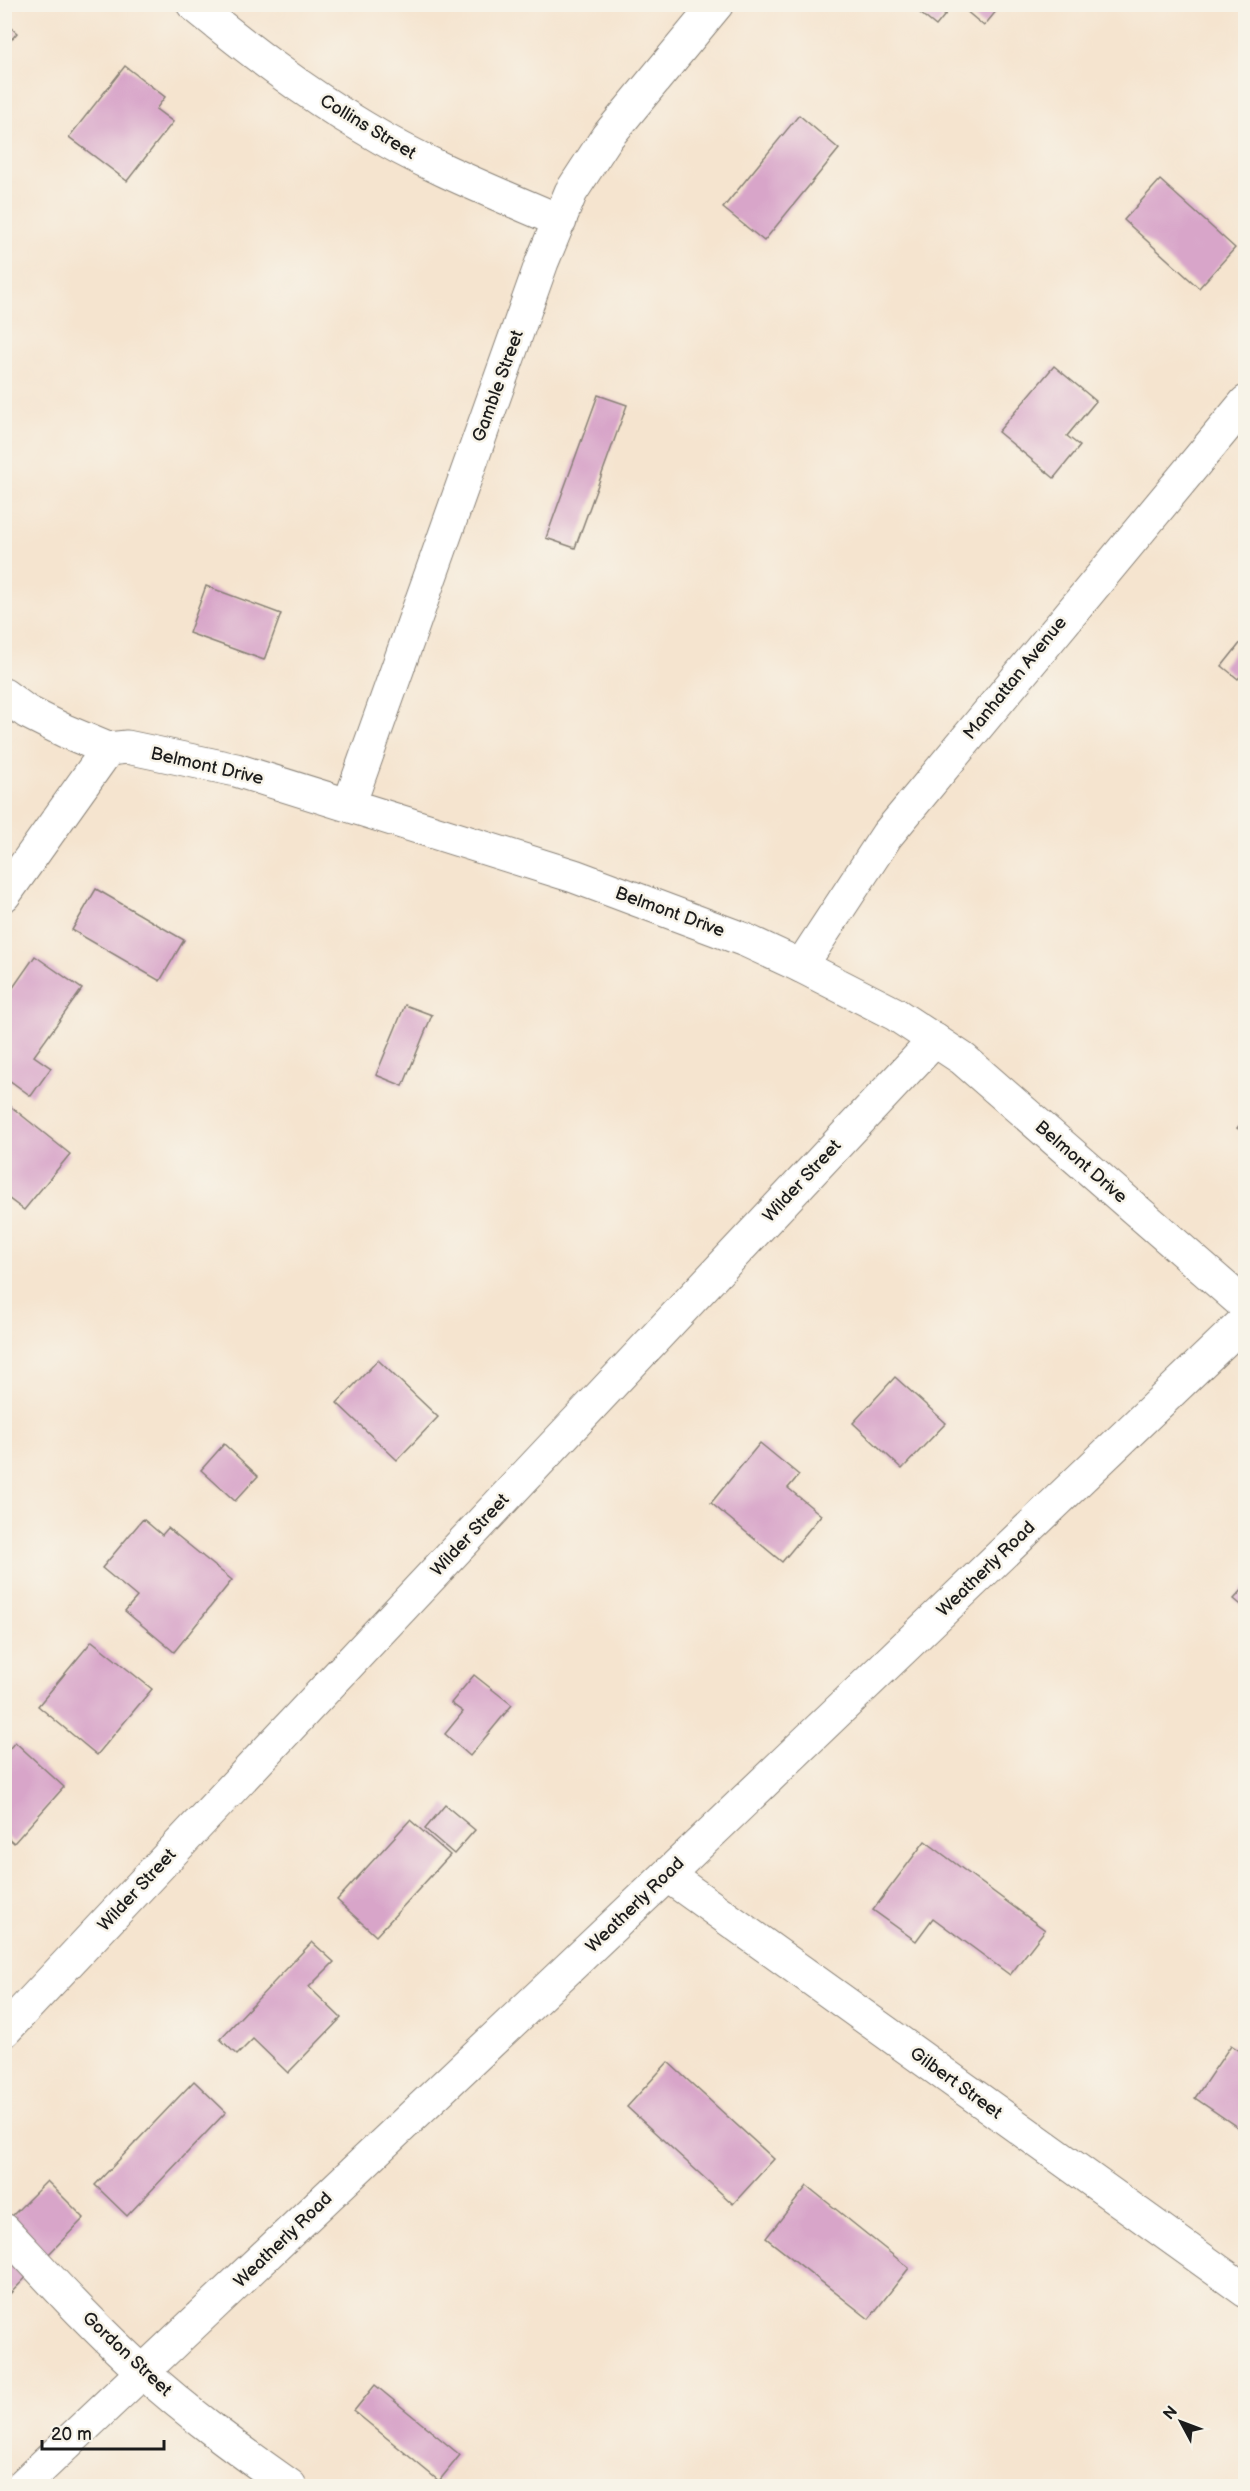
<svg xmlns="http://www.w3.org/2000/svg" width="1250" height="2491" font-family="'Balsamiq Sans',sans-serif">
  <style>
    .building { fill: #d8a5c9 }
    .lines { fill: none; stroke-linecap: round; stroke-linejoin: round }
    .minor-casing { stroke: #888076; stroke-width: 35 }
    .minor { stroke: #fff; stroke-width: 33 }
    .labels { text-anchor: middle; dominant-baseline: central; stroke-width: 5; stroke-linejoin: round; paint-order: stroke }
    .street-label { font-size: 18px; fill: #1c1c1c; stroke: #f7f3e8 }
  </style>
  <rect width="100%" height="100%" fill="#f7f3e8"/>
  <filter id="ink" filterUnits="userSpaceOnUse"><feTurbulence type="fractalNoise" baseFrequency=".0167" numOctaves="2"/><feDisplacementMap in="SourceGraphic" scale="12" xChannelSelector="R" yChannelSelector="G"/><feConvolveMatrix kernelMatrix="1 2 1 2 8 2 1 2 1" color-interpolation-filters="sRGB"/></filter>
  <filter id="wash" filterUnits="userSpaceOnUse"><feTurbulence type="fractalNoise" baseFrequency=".008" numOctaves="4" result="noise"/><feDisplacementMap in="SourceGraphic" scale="24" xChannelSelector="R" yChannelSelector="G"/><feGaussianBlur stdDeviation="1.35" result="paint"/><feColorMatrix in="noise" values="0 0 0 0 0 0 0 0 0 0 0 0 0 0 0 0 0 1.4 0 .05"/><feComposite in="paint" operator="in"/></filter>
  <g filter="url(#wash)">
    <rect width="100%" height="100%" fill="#f5e4cf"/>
    <g id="blocks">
      <!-- building -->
      <g class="building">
        <path d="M958 4H1002L984 26Z"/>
        <path d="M910 5H953L936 26Z"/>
        <path d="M4 22 17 33 4 48Z"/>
        <path d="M125 66 165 97 156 109 173 122 127 181 69 137Z"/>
        <path d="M799 115 839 149 764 241 723 208Z"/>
        <path d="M1160 180 1235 248 1199 288 1124 220Z"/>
        <path d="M1054 366 1096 401 1067 436 1080 446 1054 478 998 432Z"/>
        <path d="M598 395 627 405 575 548 546 538Z"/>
        <path d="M206 586 281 614 264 660 189 633Z"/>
        <path d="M1246 636V670L1238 679 1222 666Z"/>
        <path d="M96 889 184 940 160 981 72 930Z"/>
        <path d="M35 956 82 989 34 1056 51 1068 31 1096 5 1077V999Z"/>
        <path d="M405 1005 432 1015 403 1086 376 1075Z"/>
        <path d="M4 1101 70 1154 24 1210 4 1195Z"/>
        <path d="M1246 1117V1134L1237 1128Z"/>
        <path d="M378 1360 438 1417 397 1460 337 1403Z"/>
        <path d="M895 1377 946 1423 902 1469 853 1423Z"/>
        <path d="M760 1443 799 1475 788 1488 821 1515 782 1562 711 1503Z"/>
        <path d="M224 1444 258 1476 235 1501 201 1470Z"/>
        <path d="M143 1519 162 1535 168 1528 232 1580 174 1652 125 1611 137 1597 102 1568Z"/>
        <path d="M1246 1586V1609L1234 1599Z"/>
        <path d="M92 1641 152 1689 97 1755 38 1706Z"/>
        <path d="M474 1675 512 1705 470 1756 445 1734 463 1712 451 1703Z"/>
        <path d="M15 1742 64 1787 14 1843 5 1835V1754Z"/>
        <path d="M445 1805 475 1830 454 1854 425 1829Z"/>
        <path d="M410 1820 450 1855 376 1936 337 1900Z"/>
        <path d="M925 1841 1045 1930 1010 1975 933 1918 916 1941 873 1910Z"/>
        <path d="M312 1942 334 1962 309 1987 341 2018 288 2073 253 2039 237 2055 220 2039Z"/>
        <path d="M1231 2045 1246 2055V2133L1195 2098Z"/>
        <path d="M668 2062 774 2159 733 2204 627 2107Z"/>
        <path d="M194 2081 226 2112 127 2216 95 2185Z"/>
        <path d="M47 2181 84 2218 5 2299V2223Z"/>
        <path d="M807 2186 909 2268 869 2319 766 2238Z"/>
        <path d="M375 2385 460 2455 439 2481 354 2411Z"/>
      </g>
    </g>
  </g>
  <g filter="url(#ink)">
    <use href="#blocks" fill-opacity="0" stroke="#888076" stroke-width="1.5"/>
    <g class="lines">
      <!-- minor casing -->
      <g class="minor-casing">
        <g id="minor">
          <path d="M193 4C248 49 302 91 363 127 425 165 493 192 560 221"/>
          <path d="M4 695 27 712 65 731 108 749 127 747 236 770 574 876 745 940 801 966 895 1014 963 1059 1246 1306"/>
          <path d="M349 805 542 262 571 192 607 137 717 4"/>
          <path d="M4 895 108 749"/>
          <path d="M801 966 887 835 1246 402"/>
          <path d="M667 1875 1246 2291"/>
          <path d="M4 2031 935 1040"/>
          <path d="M4 2230C49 2278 93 2327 142 2371 188 2413 239 2450 290 2486"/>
          <path d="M22 2486 667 1875 1246 1320"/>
        </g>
      </g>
      <!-- minor -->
      <use href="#minor" class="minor"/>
    </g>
  </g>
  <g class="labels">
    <!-- street labels -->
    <g class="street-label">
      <text transform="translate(368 127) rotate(31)">Collins Street</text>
      <text transform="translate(498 386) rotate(-70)">Gamble Street</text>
      <text transform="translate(1015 678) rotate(-51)">Manhattan Avenue</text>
      <text transform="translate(207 766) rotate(13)">Belmont Drive</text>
      <text transform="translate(670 912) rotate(20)">Belmont Drive</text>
      <text transform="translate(1081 1162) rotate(41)">Belmont Drive</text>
      <text transform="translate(802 1181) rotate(-47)">Wilder Street</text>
      <text transform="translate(470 1535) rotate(-47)">Wilder Street</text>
      <text transform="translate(986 1569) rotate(-44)">Weatherly Road</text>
      <text transform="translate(137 1890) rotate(-47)">Wilder Street</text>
      <text transform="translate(635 1905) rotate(-44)">Weatherly Road</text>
      <text transform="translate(956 2083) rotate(36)">Gilbert Street</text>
      <text transform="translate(283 2240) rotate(-44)">Weatherly Road</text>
      <text transform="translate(127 2354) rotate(43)">Gordon Street</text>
    </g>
  </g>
  <!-- margin -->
  <rect width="1250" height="2491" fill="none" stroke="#f7f3e8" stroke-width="24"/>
  <!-- north arrow -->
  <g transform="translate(1181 2422) rotate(311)" stroke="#f7f3e8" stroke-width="4.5" paint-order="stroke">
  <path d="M0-4.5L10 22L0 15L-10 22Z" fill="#1c1c1c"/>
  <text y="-9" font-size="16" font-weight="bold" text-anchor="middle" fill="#1c1c1c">N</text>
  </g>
  <!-- scale -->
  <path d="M42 2440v9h122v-9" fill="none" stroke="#1c1c1c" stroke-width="3"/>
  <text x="51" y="2440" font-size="18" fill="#1c1c1c" stroke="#f7f3e8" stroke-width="4.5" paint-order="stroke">20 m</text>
</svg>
